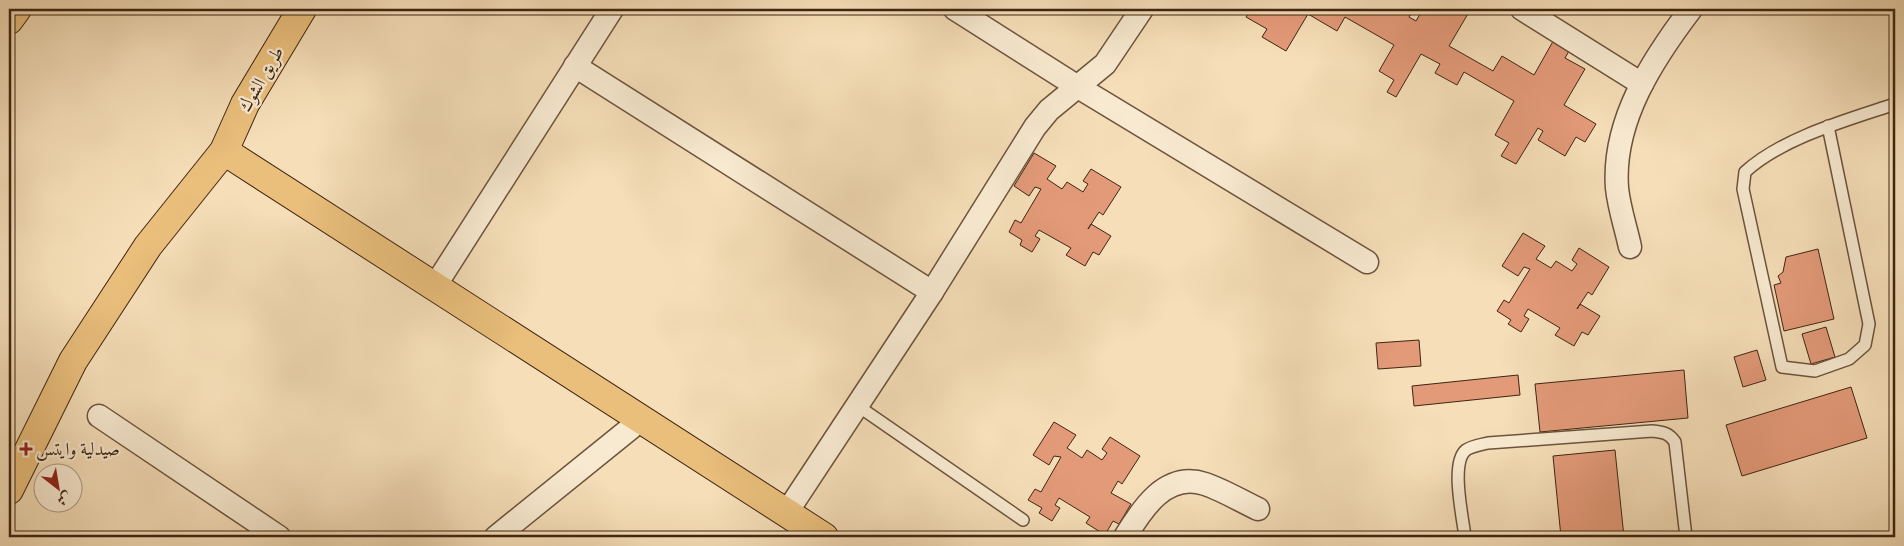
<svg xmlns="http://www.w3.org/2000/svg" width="1904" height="546" font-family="Alegreya,Amiri,serif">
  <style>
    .building { fill: #e39a79; stroke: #3f2513 }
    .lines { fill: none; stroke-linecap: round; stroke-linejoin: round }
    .service-casing { stroke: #6c533c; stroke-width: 14 }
    .minor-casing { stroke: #6c533c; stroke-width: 25 }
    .primary-casing { stroke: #3f2513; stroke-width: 30 }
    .service { stroke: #f8ead1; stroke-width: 11 }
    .minor { stroke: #f8ead1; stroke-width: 22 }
    .primary { stroke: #eabf7c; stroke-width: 28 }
    .poi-dot { fill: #8f2418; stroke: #f8ead1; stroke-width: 2 }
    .labels { text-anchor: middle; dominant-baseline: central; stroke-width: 4.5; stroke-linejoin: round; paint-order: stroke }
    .street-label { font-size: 18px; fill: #3f2513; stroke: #f8ead1 }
    .poi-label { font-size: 18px; fill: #3f2513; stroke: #f8ead1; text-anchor: start }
  </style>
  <rect width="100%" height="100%" fill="#f5deb8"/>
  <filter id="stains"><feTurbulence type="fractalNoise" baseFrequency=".004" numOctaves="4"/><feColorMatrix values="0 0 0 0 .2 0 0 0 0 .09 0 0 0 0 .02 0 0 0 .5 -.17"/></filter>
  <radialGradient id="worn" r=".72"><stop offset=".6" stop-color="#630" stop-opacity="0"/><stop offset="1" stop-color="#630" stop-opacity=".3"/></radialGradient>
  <!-- building -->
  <g class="building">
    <path d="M1251 9H1414L1409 17 1416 21 1423 9H1464L1469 12 1449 46 1493 71 1502 56 1534 75 1556 36 1572 46 1565 58 1585 69 1564 105 1596 124 1585 142 1576 137 1565 156 1538 140 1543 131 1538 128 1516 164 1501 156 1509 143 1495 135 1514 101 1464 72 1457 85 1435 73 1440 64 1421 54 1396 97 1387 92 1394 80 1379 71 1394 45 1345 17 1337 31 1308 14 1286 51 1262 37 1267 29 1246 17Z"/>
    <path d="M1034 153 1056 166 1047 179 1062 189 1067 182 1083 192 1088 184 1083 181 1091 169 1121 187 1103 215 1099 212 1088 229 1091 224 1111 236 1099 255 1093 252 1085 266 1066 255 1071 248 1039 230 1035 236 1040 239 1032 252 1020 245 1022 240 1009 232 1015 220 1021 223 1041 189 1035 187 1029 196 1014 186Z"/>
    <path d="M1523 233 1545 246 1536 259 1551 268 1556 261 1572 271 1577 264 1572 260 1579 248 1609 267 1592 295 1588 292 1577 309 1580 304 1600 316 1588 335 1582 332 1574 346 1555 335 1560 328 1528 309 1524 316 1529 319 1521 332 1508 324 1511 320 1497 311 1504 300 1509 303 1530 269 1524 267 1518 276 1502 266Z"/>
    <path d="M1818 249 1834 319 1784 331 1774 285 1781 283 1778 276 1783 272 1786 257Z"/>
    <path d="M1826 327 1835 357 1811 364 1802 334Z"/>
    <path d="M1419 340 1421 366 1378 369 1376 343Z"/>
    <path d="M1757 350 1766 380 1743 387 1734 357Z"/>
    <path d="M1684 370 1688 418 1540 432 1535 384Z"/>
    <path d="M1518 375 1520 395 1414 406 1412 386Z"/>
    <path d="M1851 387 1867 438 1742 476 1726 425Z"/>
    <path d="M1054 422 1076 435 1067 448 1082 458 1087 450 1102 460 1107 453 1102 449 1110 437 1140 456 1122 484 1118 481 1111 493 1131 504 1119 524 1113 521 1105 535 1086 523 1090 517 1059 498 1055 505 1060 508 1052 521 1039 513 1042 508 1028 500 1035 489 1041 492 1061 457 1054 456 1049 465 1033 455Z"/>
    <path d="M1615 450 1624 537H1561L1553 456Z"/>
  </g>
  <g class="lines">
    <!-- service casing -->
    <g class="service-casing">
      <g id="service">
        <path d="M1828 126 1869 324 1865 345 1849 359 1815 371 1782 367 1743 189 1745 172C1782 138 1847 120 1895 104"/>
        <path d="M858 406 1023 520"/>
        <path d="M1465 537C1463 518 1450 463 1466 450 1472 446 1480 445 1488 443L1652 431C1663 432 1669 433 1675 442L1686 537"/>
      </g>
    </g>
    <!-- minor casing -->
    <g class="minor-casing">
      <g id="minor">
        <path d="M955 9 1078 87 1367 262"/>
        <path d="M1522 9 1642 84"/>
        <path d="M575 66 932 292"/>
        <path d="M1630 247C1626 228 1619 208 1617 188 1612 121 1653 59 1691 9"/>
        <path d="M435 286 612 9"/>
        <path d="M99 416 279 537"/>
        <path d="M787 512 932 292 1035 127 1049 110 1105 64 1142 9"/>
        <path d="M496 537 642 419"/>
        <path d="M1125 537C1142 509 1166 471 1205 484 1223 490 1241 501 1258 509"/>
      </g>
    </g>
    <!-- primary casing -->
    <g class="primary-casing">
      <g id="primary">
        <path d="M9 20 17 9"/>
        <path d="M224 151 824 537"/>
        <path d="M9 490 73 361 148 246 224 151 245 104 302 9"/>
      </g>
    </g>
    <!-- service -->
    <use href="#service" class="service"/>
    <!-- minor -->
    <use href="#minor" class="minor"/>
    <!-- primary -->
    <use href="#primary" class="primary"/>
  </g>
  <!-- markers -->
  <path class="poi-dot" d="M23.5 441.5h5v5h5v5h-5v5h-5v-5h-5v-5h5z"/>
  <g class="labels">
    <!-- street labels -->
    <g class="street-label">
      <text transform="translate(261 79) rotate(-60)">طريق الشوك</text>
    </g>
    <!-- poi labels -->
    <g class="poi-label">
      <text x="36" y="449">صيدلية وايتس</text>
    </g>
  </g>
  <!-- margin -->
  <rect width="1904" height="546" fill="none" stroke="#f5deb8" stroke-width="30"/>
  <rect x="10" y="10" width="1884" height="526" fill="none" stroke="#3f2513" stroke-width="2.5"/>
  <rect x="15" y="15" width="1874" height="516" fill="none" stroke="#3f2513"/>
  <!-- north arrow -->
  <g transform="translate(58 488) rotate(149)"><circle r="24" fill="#f8ead1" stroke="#ae9b85"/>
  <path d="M0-4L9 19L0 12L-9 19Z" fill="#8f2418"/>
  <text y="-8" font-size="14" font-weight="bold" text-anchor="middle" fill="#3f2513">ش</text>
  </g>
  <rect width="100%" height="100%" filter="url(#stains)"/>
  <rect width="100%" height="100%" fill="url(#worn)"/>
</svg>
